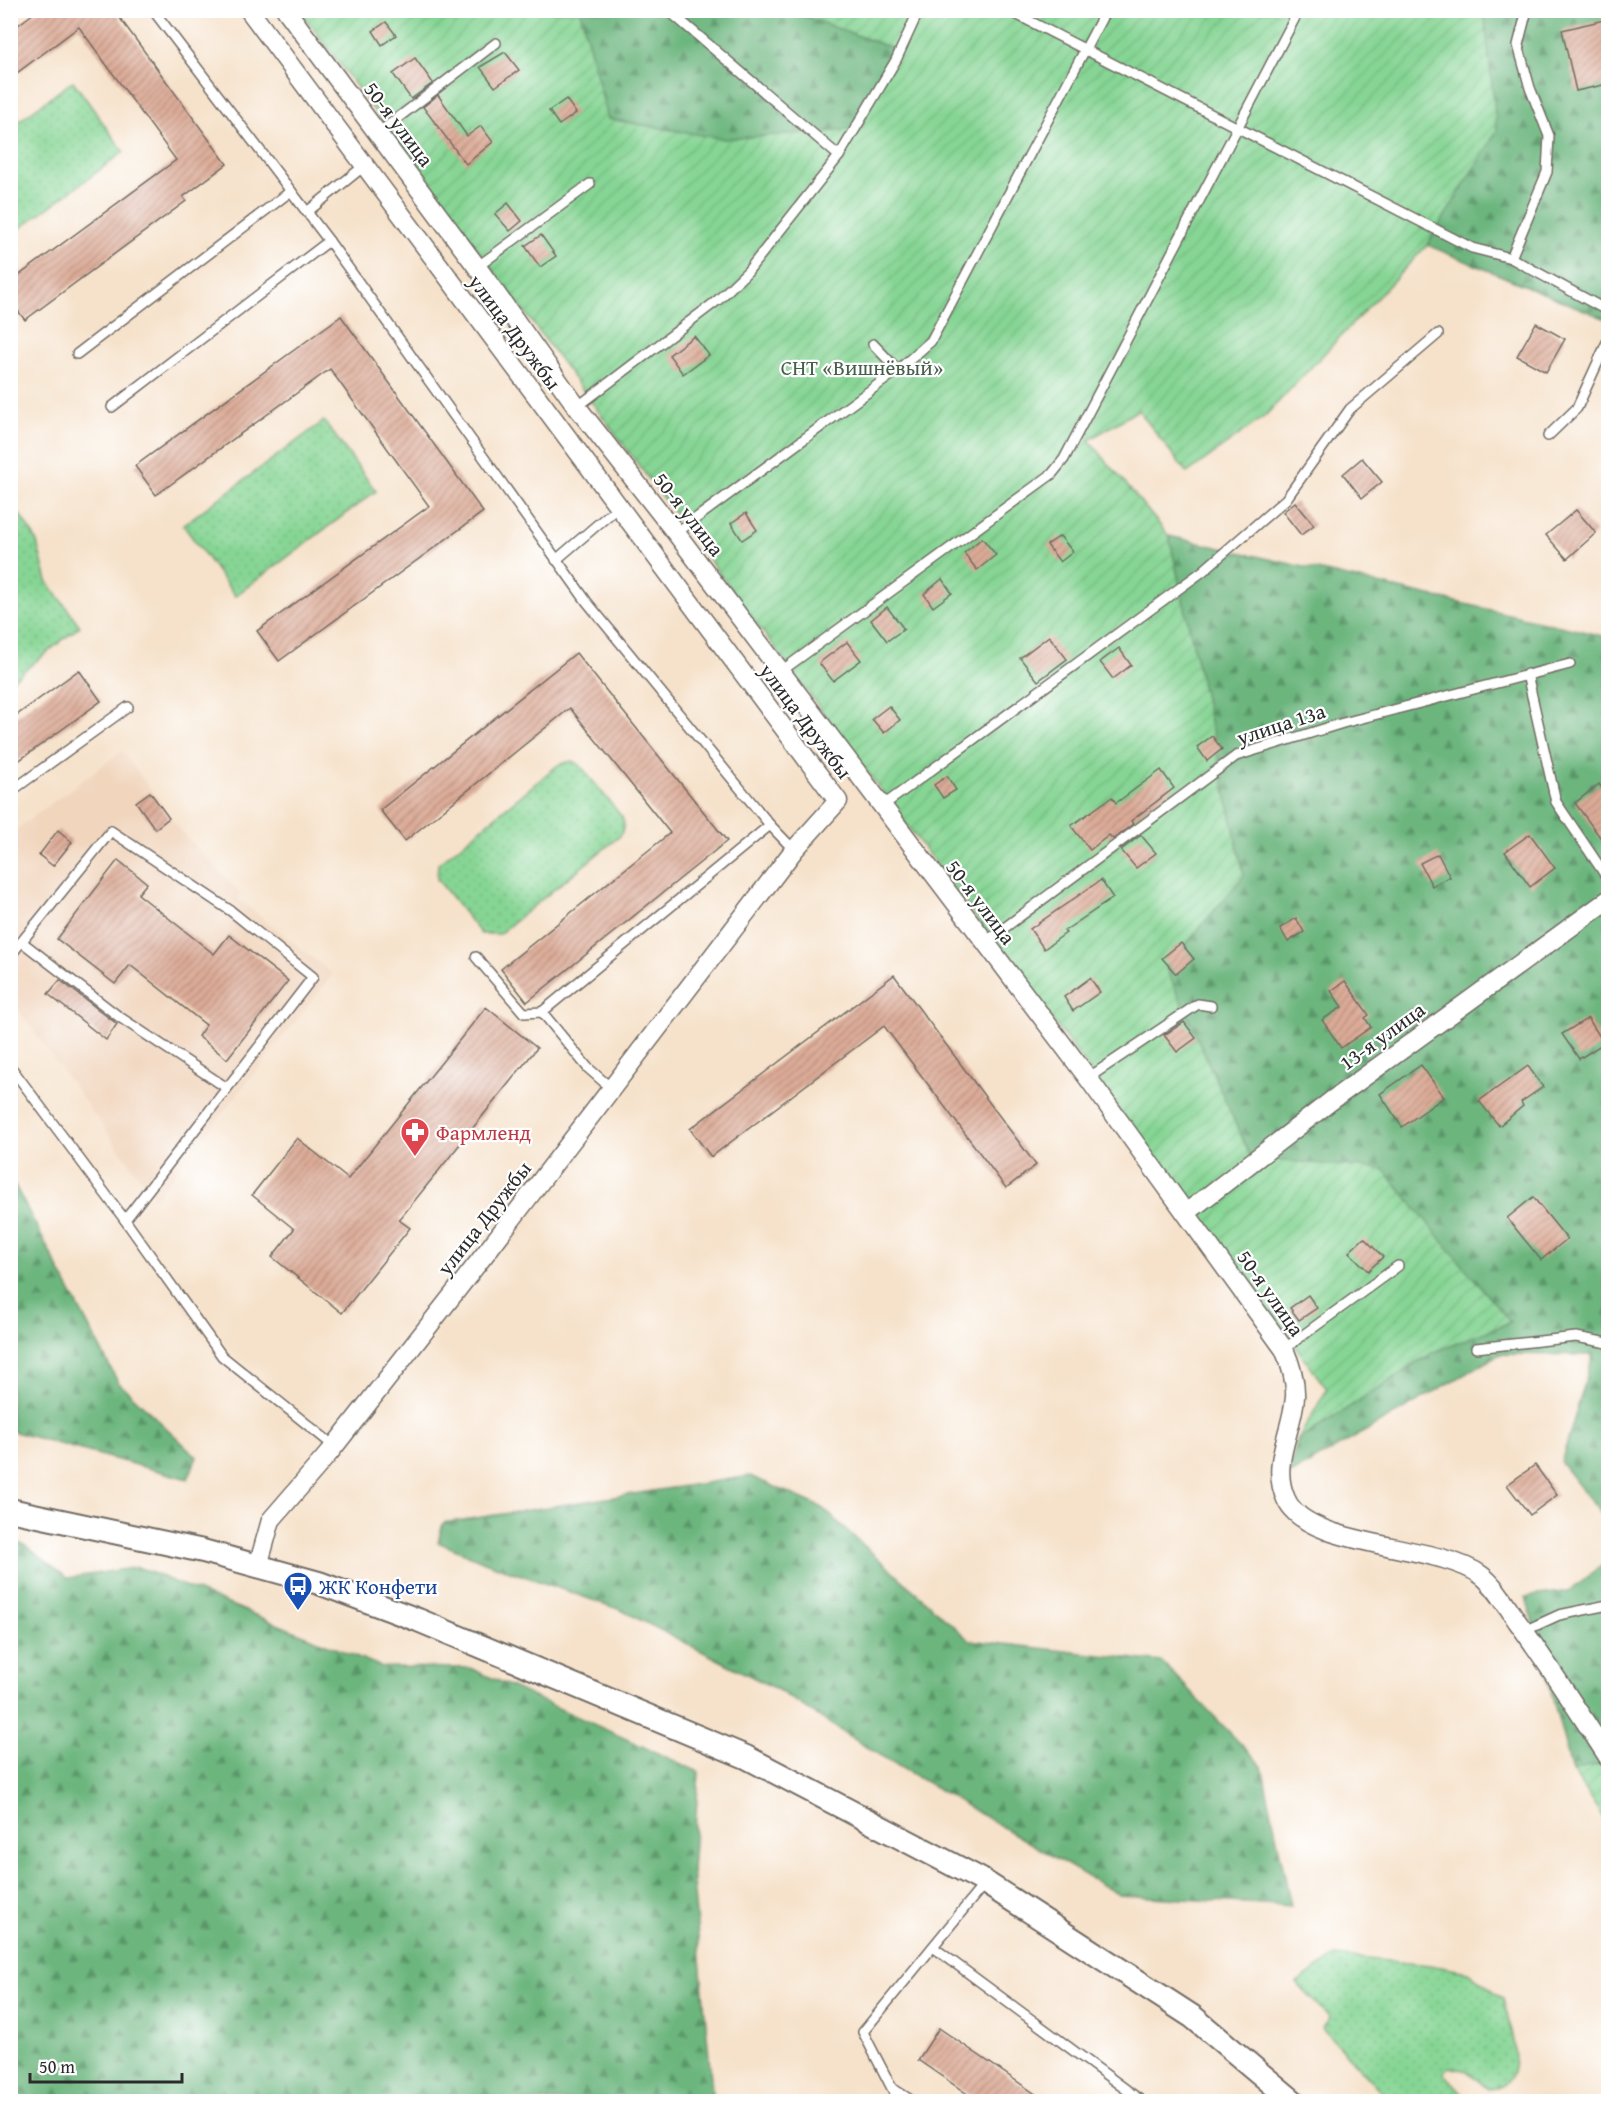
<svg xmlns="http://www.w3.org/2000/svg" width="1619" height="2112" font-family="'Gentium Book Plus',serif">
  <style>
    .built { fill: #f1d5bd }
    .grass { fill: url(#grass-dots); stroke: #588060; stroke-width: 1.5 }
    .forest { fill: url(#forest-firs); stroke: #4c7054; stroke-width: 1.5 }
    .garden { fill: url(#garden-furrows); stroke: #588060; stroke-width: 1.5 }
    .building { fill: url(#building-hatch) }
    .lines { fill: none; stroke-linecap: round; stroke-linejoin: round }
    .service-casing { stroke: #726b63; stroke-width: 12 }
    .minor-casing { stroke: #726b63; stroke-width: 21 }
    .tertiary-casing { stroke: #726b63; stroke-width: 26 }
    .service { stroke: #fff; stroke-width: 9 }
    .minor { stroke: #fff; stroke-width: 18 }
    .tertiary { stroke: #fff; stroke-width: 22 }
    .labels { text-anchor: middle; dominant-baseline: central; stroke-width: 4.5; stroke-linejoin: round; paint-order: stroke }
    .street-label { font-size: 21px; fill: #2b2b2b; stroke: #fff }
    .park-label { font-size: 21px; fill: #465e4a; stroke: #fff }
    .health-label { font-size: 21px; fill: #be3a42; stroke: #fff; text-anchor: start }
    .transit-label { font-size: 21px; fill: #164399; stroke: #fff; text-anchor: start }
  </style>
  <defs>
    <pattern id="grass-dots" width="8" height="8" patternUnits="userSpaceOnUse" patternTransform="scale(1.5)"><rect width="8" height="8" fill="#86d594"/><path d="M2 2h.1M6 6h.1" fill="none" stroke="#74b780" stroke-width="1.8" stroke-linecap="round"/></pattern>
    <pattern id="forest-firs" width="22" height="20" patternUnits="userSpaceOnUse" patternTransform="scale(1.5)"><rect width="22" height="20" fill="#6cb67e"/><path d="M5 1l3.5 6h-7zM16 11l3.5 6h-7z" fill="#599467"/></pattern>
    <pattern id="garden-furrows" width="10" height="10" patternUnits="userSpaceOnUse" patternTransform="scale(1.5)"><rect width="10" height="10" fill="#86d594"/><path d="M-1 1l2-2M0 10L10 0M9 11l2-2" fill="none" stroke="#74b780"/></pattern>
    <pattern id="building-hatch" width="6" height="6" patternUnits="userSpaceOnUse" patternTransform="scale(1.5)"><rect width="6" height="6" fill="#ddac98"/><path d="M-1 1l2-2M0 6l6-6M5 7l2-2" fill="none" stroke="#b38c7c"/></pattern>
  </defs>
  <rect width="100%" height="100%" fill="#fff"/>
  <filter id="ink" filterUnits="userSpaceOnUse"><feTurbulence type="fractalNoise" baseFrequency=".0167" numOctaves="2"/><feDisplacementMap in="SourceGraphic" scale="12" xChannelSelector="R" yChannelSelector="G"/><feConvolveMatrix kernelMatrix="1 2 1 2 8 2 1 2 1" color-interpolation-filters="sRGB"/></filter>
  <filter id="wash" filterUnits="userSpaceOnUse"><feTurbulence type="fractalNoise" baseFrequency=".008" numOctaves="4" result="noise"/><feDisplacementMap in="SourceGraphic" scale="24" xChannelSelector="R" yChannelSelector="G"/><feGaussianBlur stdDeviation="1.35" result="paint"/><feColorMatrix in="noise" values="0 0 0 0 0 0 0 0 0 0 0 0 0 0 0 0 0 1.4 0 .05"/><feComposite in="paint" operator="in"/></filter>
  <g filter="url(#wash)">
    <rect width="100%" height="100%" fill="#f6e2cb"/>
    <!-- built -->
    <path class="built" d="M122 751 180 830 241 894 238 899 333 974 155 1198 11 1000 10 834Z"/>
    <!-- grass -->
    <g class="grass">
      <path d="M73 81 124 152 11 235V127Z"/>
      <path d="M324 421 376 491 235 596 183 525Z"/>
      <path d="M14 506 36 539 47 581 80 626 11 681 10 509Z"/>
      <path d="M572 761 580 765 622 817 624 824 621 835 499 934H481L437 879 438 864 558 765Z"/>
      <path d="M1335 1956 1430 1965 1468 1972 1503 1999C1509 2025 1533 2088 1488 2089L1467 2071 1449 2067 1444 2073 1470 2101H1390L1322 2028 1330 2018 1297 1983Z"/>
    </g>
    <!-- forest -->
    <g class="forest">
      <path d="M580 11H790L892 48 860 129 724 139 608 119Z"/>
      <path d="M1484 11H1608V320L1427 245 1496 131Z"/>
      <path d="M1169 536 1608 637V1522L1561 1463 1593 1355 1500 1354 1289 1475 1297 1441 1432 1353 1510 1322 1251 1158 1166 968 1244 875Z"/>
      <path d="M10 1176 118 1382 197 1457 188 1479 11 1431Z"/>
      <path d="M750 1476 821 1507 969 1640 1162 1662 1262 1766 1291 1906 1119 1895 871 1750 778 1690 621 1610 487 1563 438 1542 443 1523Z"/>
      <path d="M11 1542 23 1544 68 1578 138 1567 382 1667 470 1668 699 1772 692 1871 713 2101H11Z"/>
      <path d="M1608 1561V1763L1572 1771 1526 1597 1570 1591Z"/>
    </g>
    <!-- garden -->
    <g class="garden">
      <path d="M300 11H580L608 119 724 139 860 129 892 48 790 11H1484L1497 131 1427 245 1265 416 1187 473 1138 410 1089 440 1169 536 1244 875 1166 968 1251 1158 1383 1169 1510 1322 1432 1353 1297 1441 1327 1389Z"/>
      <path d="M1608 1763V1825L1572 1771Z"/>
    </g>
    <g id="blocks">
      <!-- building -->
      <g class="building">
        <path d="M38 10H114L227 164 183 197 186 201 25 320 10 301V282L176 160 79 27 10 78V31Z"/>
        <path d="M1608 19V84L1576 91 1562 30Z"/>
        <path d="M386 22 396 35 382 45 373 31Z"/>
        <path d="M505 52 519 70 495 87 480 67Z"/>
        <path d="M415 58 433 83 411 99 393 74Z"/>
        <path d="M438 95 467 136 481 126 493 142 466 164 423 107Z"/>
        <path d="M566 99 576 113 559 125 549 111Z"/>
        <path d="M508 203 522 221 510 231 495 214Z"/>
        <path d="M541 235 556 256 540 267 525 246Z"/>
        <path d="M341 316 483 512 279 661 257 631 429 506 330 369 156 495 135 466Z"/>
        <path d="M1536 323 1565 339 1546 372 1517 356Z"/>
        <path d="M694 336 709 355 683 374 669 355Z"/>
        <path d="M1362 458 1382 482 1362 498 1343 474Z"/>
        <path d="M1295 502 1314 525 1301 535 1283 512Z"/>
        <path d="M1576 510 1596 533 1567 559 1546 535Z"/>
        <path d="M746 513 757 530 742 540 731 523Z"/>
        <path d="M1060 536 1073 552 1060 562 1047 545Z"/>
        <path d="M982 538 996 555 977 570 964 553Z"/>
        <path d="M942 579 952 593 933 607 924 594Z"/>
        <path d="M887 607 904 629 887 641 871 620Z"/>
        <path d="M1049 636 1067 659 1038 681 1020 658Z"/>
        <path d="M847 642 861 660 833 681 819 663Z"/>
        <path d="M1119 648 1131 665 1113 679 1100 662Z"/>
        <path d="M576 653 727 841 527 1002 501 969 670 833 570 708 405 841 380 810Z"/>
        <path d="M79 670 101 701 10 767V720Z"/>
        <path d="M889 706 900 720 884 733 872 719Z"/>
        <path d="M1212 736 1222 749 1207 761 1197 747Z"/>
        <path d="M1161 770 1174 788 1131 821 1133 824 1113 839 1109 835 1090 850 1071 826 1112 797 1116 803Z"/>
        <path d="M947 776 956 790 943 798 934 785Z"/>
        <path d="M1599 784 1608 796V848L1575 803Z"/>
        <path d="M150 792 169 818 155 829 136 802Z"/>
        <path d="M58 830 72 842 53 866 39 855Z"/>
        <path d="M1530 834 1555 868 1530 887 1505 852Z"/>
        <path d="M1141 835 1156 853 1136 868 1121 850Z"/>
        <path d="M1438 854 1450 877 1432 886 1420 863Z"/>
        <path d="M118 860 147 883 138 894 214 954 229 935 288 981 227 1059 198 1036 206 1025 130 965 115 984 57 939Z"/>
        <path d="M1101 880 1113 898 1064 931 1066 933 1044 949 1030 929Z"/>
        <path d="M1296 918 1304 932 1288 942 1280 928Z"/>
        <path d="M1181 943 1194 959 1176 974 1162 958Z"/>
        <path d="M894 975 1036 1165 1006 1188 884 1026 711 1157 690 1129Z"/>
        <path d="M1090 978 1100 992 1073 1011 1064 997Z"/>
        <path d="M60 980 117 1024 106 1040 48 994Z"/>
        <path d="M1345 981 1369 1015 1365 1018 1371 1027 1341 1048 1322 1020 1342 1007 1331 991Z"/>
        <path d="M486 1007 537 1048 399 1220 410 1228 342 1313 272 1257 294 1229 252 1195 297 1138 348 1179Z"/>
        <path d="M1588 1018 1604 1043 1579 1059 1562 1034Z"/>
        <path d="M1184 1022 1196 1038 1177 1052 1164 1035Z"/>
        <path d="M1421 1065 1444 1097 1402 1127 1380 1094Z"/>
        <path d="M1528 1066 1543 1087 1521 1102 1523 1106 1499 1126 1479 1101Z"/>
        <path d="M1533 1197 1567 1239 1541 1260 1507 1218Z"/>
        <path d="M1364 1238 1383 1257 1368 1271 1349 1252Z"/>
        <path d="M1308 1295 1317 1308 1299 1320 1290 1308Z"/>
        <path d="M1535 1465 1557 1495 1530 1515 1507 1485Z"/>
        <path d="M939 2028 1047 2102H979L918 2060Z"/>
      </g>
    </g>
  </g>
  <g filter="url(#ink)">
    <use href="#blocks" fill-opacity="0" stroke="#726b63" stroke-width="1.5"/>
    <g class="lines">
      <!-- service casing -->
      <g class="service-casing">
        <g id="service">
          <path d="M153 10 329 241 587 602 770 825 794 850"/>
          <path d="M668 10 839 156"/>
          <path d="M1008 10 1472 248 1511 258 1608 311"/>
          <path d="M378 133 496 43"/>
          <path d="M307 212 364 166"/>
          <path d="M1511 258 1547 172 1549 136 1530 88 1518 45 1527 10"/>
          <path d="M477 267 590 184"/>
          <path d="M873 344 898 370"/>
          <path d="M77 354 291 191"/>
          <path d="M112 407 329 241"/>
          <path d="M577 407 718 300 748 271 839 156 896 60 919 10"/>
          <path d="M1548 436 1577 408 1608 340"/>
          <path d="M676 533 898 370 931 341 1106 10"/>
          <path d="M556 560 618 507"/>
          <path d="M780 672 1052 474 1064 459 1299 10"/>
          <path d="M1527 674 1556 802 1608 879"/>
          <path d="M10 792 128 707"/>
          <path d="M881 807 1203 571 1286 499 1350 409 1438 334"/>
          <path d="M22 942 118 1016 227 1088"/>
          <path d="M984 943 1236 756 1343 723 1570 664"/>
          <path d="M10 956 111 831 231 911 313 977 125 1220"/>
          <path d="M476 957 524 1013 542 1012 588 1068 612 1089"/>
          <path d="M542 1012 770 825"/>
          <path d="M10 1066 125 1220 222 1356 334 1446"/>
          <path d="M1088 1078 1198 1004 1211 1006"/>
          <path d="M1476 1348 1576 1337 1608 1343"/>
          <path d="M1284 1349 1398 1266"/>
          <path d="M1524 1631 1559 1615 1608 1605"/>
          <path d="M933 1947 1143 2102"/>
          <path d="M895 2090 914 2102"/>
          <path d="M899 2102 863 2032 985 1883"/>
        </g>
      </g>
      <!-- minor casing -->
      <g class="minor-casing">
        <g id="minor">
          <path d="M249 10 838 801 794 850 485 1254 329 1453 271 1520 258 1566"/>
          <path d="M286 10 477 267 577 407 676 533 1088 1078 1284 1349C1291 1365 1296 1380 1295 1397 1292 1433 1270 1464 1286 1499 1306 1548 1437 1543 1481 1575 1495 1585 1507 1606 1517 1621 1549 1665 1578 1711 1608 1757"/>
          <path d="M1186 1213 1331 1101 1608 900"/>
        </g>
      </g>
      <!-- tertiary casing -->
      <g class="tertiary-casing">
        <path id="tertiary" d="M10 1510 203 1551 319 1583 418 1620 746 1757 980 1879 1193 2017 1294 2102"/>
      </g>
      <!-- service -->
      <use href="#service" class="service"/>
      <!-- minor -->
      <use href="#minor" class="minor"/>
      <!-- tertiary -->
      <use href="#tertiary" class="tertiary"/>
    </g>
  </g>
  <!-- icons -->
  <defs>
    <g id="pharmacy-pin" transform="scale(1.5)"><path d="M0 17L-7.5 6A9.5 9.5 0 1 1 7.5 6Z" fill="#e0444e" stroke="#fff"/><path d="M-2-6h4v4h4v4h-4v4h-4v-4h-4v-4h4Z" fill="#fff"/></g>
    <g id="bus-pin" transform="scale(1.5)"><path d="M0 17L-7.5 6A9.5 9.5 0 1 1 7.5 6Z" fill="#1a4fb4" stroke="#fff"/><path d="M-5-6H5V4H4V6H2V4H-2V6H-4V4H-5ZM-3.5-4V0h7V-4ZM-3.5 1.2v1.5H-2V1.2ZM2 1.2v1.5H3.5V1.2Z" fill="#fff"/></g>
  </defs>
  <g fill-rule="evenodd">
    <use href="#pharmacy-pin" x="415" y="1132"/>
    <use href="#bus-pin" x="298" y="1586"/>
  </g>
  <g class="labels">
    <!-- street labels -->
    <g class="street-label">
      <text transform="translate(399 124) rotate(53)">50-я улица</text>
      <text transform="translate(515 332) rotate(53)">улица Дружбы</text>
      <text transform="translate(689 514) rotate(52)">50-я улица</text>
      <text transform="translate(806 721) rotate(53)">улица Дружбы</text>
      <text transform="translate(1281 724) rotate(-18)">улица 13а</text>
      <text transform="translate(981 902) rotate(53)">50-я улица</text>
      <text transform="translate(1382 1036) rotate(-36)">13-я улица</text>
      <text transform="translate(484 1218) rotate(-52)">улица Дружбы</text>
      <text transform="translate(1271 1293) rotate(55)">50-я улица</text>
    </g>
    <!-- park labels -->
    <g class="park-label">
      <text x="862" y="367">СНТ «Вишнёвый»</text>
    </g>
    <!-- health labels -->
    <g class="health-label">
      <text x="436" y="1132">Фармленд</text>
    </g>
    <!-- transit labels -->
    <g class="transit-label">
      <text x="319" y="1586">ЖК Конфети</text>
    </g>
  </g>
  <!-- margin -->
  <rect width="1619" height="2112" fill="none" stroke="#fff" stroke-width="36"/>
  <!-- scale -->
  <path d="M30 2073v9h152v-9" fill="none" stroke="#2b2b2b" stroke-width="3"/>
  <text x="39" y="2073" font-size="18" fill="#2b2b2b" stroke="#ffffff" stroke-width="4.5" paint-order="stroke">50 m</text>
</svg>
